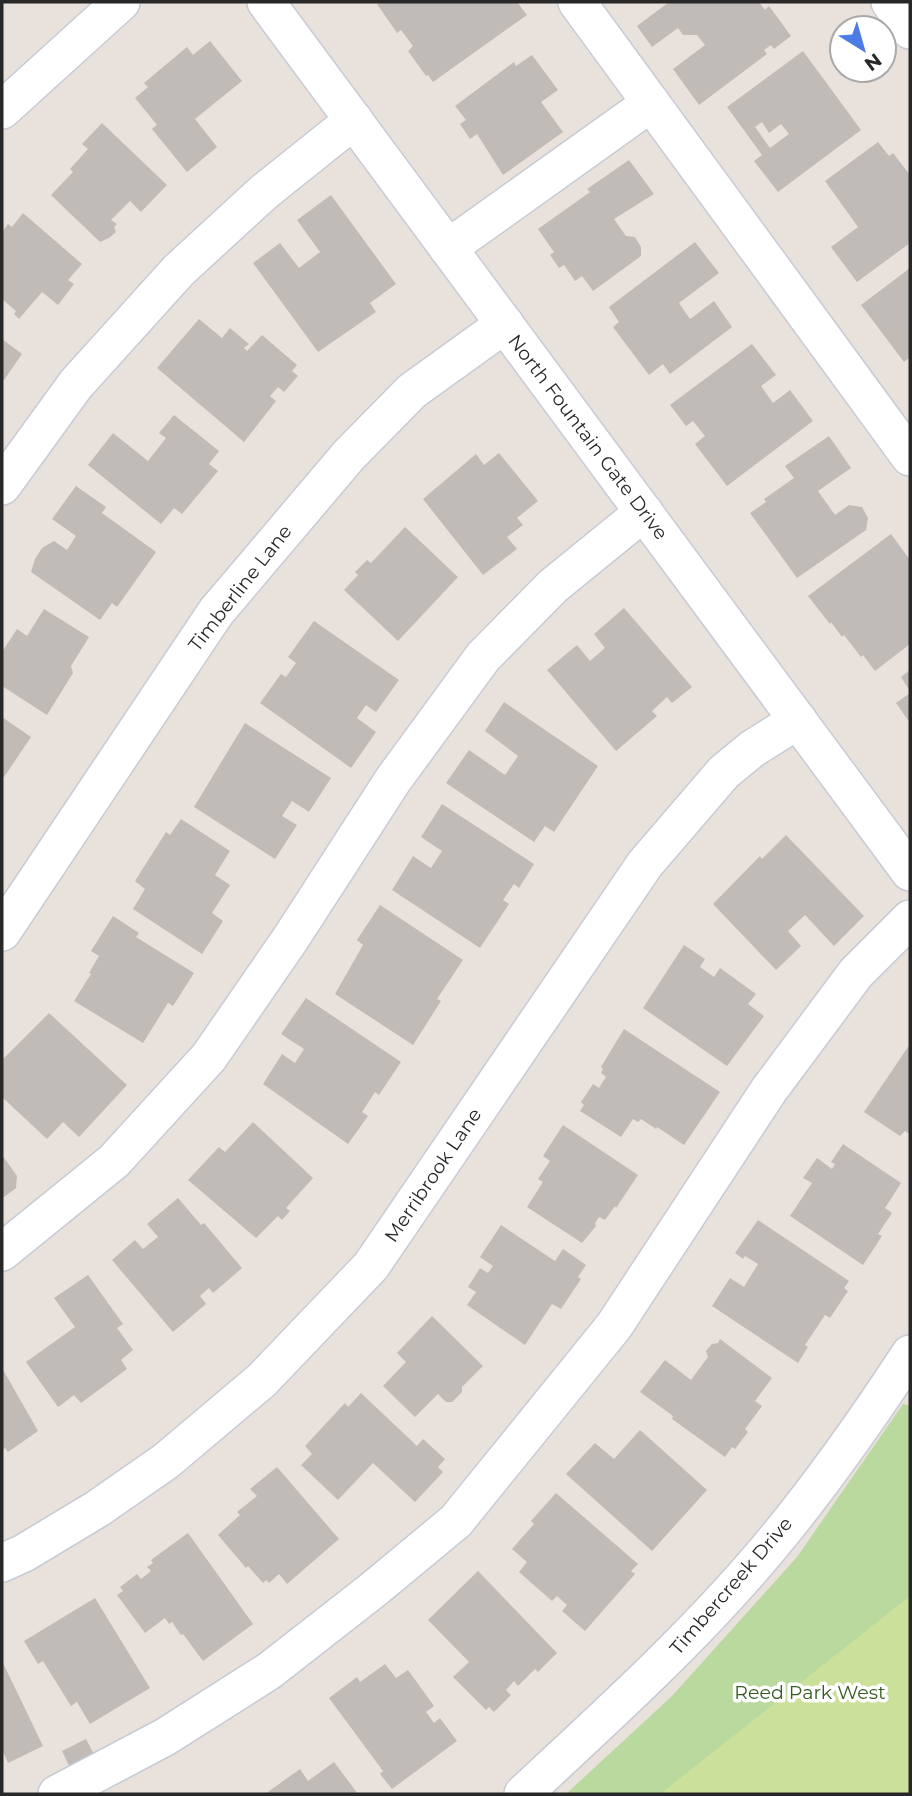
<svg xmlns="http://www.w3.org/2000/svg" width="912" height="1796" font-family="Montserrat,sans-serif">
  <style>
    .green { fill: #bad99e }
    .pitch { fill: #cbe09a }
    .building { fill: #c1bbb8; fill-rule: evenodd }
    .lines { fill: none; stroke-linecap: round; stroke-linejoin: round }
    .minor-casing { stroke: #c7cbd4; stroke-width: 40 }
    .minor { stroke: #fff; stroke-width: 37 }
    .labels { text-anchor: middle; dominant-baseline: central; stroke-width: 7; stroke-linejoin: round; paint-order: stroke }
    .street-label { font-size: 19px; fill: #282828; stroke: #fff }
    .park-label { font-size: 19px; fill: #355c22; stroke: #fff }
  </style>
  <rect width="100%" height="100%" fill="#e9e1db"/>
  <!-- green -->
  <path class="green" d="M903 1404 910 1406V1794H566L672 1696 797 1557Z"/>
  <!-- pitch -->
  <path class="pitch" d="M910 1596V1794H660Z"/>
  <!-- building -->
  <g class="building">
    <path d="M380 2H517L527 15 433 82 428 75 426 76 408 51 413 46 401 30 397 33 377 4Z"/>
    <path d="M669 2H759L765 10 769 6 791 36 774 49 771 45 764 50 767 54 699 105 673 69 705 45 697 35H683L678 28 652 47 637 26Z"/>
    <path d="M210 41 242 81 195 119 217 147 187 172 152 129 157 125 135 98 148 87 144 83 187 47 193 55Z"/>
    <path d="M803 51 861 130 778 192 754 161 762 155 727 107ZM762 122 769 133 781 124 789 134 770 148 755 127Z"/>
    <path d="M532 55 558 90 541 102 563 132 503 175 477 134 470 139 460 124 466 120 455 106 514 62 516 66Z"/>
    <path d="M102 123 167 185 141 212 130 201 111 220 117 224 114 227 116 232 109 238 100 242 51 195 73 172 70 169 88 149 82 144Z"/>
    <path d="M878 142 889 156 893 153 910 175V243L857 282 831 247 858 227 825 181Z"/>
    <path d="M629 160 654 194 614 219 626 236 635 237 641 247V256L593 291 582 276 575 281 564 265 559 268 550 255 554 252 538 229 590 192 587 189Z"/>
    <path d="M331 195 396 284 370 303 376 312 318 352 253 263 280 243 299 268 320 252 297 220Z"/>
    <path d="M23 213 82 264 68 280 74 284 58 305 42 292 19 319 14 314 16 311 2 299V232L8 224 12 227Z"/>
    <path d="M695 242 719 273 679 303 690 319 714 301 732 327 670 374 663 364 649 375 613 327 619 322 609 307Z"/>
    <path d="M910 268V357L904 362 861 305Z"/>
    <path d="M199 319 222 338 230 328 249 344 244 348 247 351 262 335 297 365 292 371 298 376 284 392 278 387 270 396 276 401 244 442 157 368Z"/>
    <path d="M2 339 22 354 4 380 2 379Z"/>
    <path d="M752 344 776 375 761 386 773 403 790 390 813 421 727 486 695 444 705 436 693 421 686 426 670 405Z"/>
    <path d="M174 415 219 451 209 464 218 471 182 514 174 508 161 524 88 465 113 433 148 461 166 438 159 433Z"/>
    <path d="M829 436 851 468 818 491 835 515 849 505 862 507 868 518 866 530 797 578 750 513 766 502 764 499 794 478 785 466Z"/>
    <path d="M499 453 538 501 517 518 523 525 507 537 517 549 483 575 423 499 476 454 484 465Z"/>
    <path d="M76 486 106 507 102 513 156 552 117 607 112 603 100 620 31 572 35 559 42 548 54 541 67 550 76 536 52 519Z"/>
    <path d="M405 527 458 577 398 641 344 590 358 575 355 572 367 560 371 563Z"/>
    <path d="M891 534 910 560V644L875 671 863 655 861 657 844 635 842 637 831 622 830 624 808 596Z"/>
    <path d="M624 608 692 687 672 703 667 697 652 711 657 716 616 751 547 670 577 645 590 661 605 648 594 634Z"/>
    <path d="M44 609 89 637 71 666 73 673 47 715 2 686V652L17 629 27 636Z"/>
    <path d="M314 621 399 680 376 712 366 705 357 718 376 732 351 768 260 703 281 674 286 677 296 663 288 657Z"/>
    <path d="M910 670V691L901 677Z"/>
    <path d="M910 693V723L896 703Z"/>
    <path d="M504 702 598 766 554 832 545 826 534 842 446 783 469 750 505 775 518 756 485 731Z"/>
    <path d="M2 717 31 737 4 777 2 776Z"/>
    <path d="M245 723 331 778 309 812 292 801 282 816 297 825 275 859 194 807Z"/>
    <path d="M442 804 534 864 519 888 514 884 503 900 509 904 480 948 392 890 413 856 431 868 442 851 421 837Z"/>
    <path d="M181 819 230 851 215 875 230 885 212 913 223 921 202 954 133 909 145 889 135 881 166 832 170 835Z"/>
    <path d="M786 835 864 916 834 946 805 915 788 931 801 946 776 970 713 904 760 856 762 859Z"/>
    <path d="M380 905 463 960 437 999 441 1001 413 1045 335 994 363 945 357 940Z"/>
    <path d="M113 916 139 933 136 937 194 973 173 1006 168 1003 143 1043 74 1001 91 974 89 973 99 956 91 951Z"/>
    <path d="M684 945 705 959 700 967 714 977 720 968 756 994 748 1004 764 1016 727 1066 643 1008Z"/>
    <path d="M306 998 401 1062 379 1095 375 1092 362 1112 368 1116 348 1144 263 1084 282 1054 295 1063 304 1049 281 1034Z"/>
    <path d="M49 1013 127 1085 79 1137 63 1122 47 1139 2 1097V1060Z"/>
    <path d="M624 1029 720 1092 684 1145 657 1127 656 1129 641 1119 638 1122 633 1119 621 1137 580 1111 584 1105 581 1102 593 1084 599 1088 606 1077 601 1073 603 1069 601 1067Z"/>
    <path d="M910 1044V1134L905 1131 900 1136 864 1112Z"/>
    <path d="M253 1122 313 1178 286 1208 290 1211 282 1220 278 1216 256 1238 188 1180 219 1147 225 1152Z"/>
    <path d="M563 1125 638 1175 616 1208 615 1206 605 1220 599 1217 595 1223 596 1226 582 1243 527 1207 543 1182 538 1179 550 1161 543 1156Z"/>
    <path d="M843 1144 901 1183 885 1208 892 1213 878 1234 882 1236 863 1265 790 1216 812 1183 803 1178 817 1158 832 1169 835 1164 831 1162Z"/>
    <path d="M2 1155 17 1176 16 1188 4 1197H2Z"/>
    <path d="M178 1198 201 1225 204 1223 242 1268 213 1293 209 1288 200 1296 206 1304 173 1332 112 1260 135 1240 143 1249 158 1237 147 1224Z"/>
    <path d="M758 1220 849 1281 844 1288 848 1291 830 1318 825 1315 805 1345 808 1347 798 1363 712 1306 730 1278 744 1287 758 1264 745 1256 743 1259 735 1253Z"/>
    <path d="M501 1225 555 1261 563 1249 586 1265 578 1277 581 1279 561 1309 552 1304 525 1345 467 1305 476 1292 468 1287 480 1268 488 1273 493 1266 480 1257Z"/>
    <path d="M88 1275 123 1324 117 1328 133 1350 121 1360 127 1369 81 1403 74 1395 58 1407 26 1362 75 1327 54 1298Z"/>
    <path d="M432 1316 483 1366 462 1387V1392L452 1402H446L438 1394 415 1417 383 1386 406 1362 397 1353Z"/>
    <path d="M720 1339 772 1378 755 1401 762 1406 745 1429 748 1432 735 1449 732 1447 725 1457 672 1419 673 1416 640 1392 665 1360 691 1380 708 1357 706 1351 712 1344 718 1343Z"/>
    <path d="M2 1368 38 1431 8 1452 5 1448 2 1450Z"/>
    <path d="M361 1393 417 1446 423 1439 445 1459 438 1467 443 1472 415 1502 373 1463 338 1500 301 1465 312 1454 305 1446 345 1403 348 1407Z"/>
    <path d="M640 1430 707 1490 652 1551 566 1474 595 1443 614 1459Z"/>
    <path d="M277 1467 339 1539 287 1584 279 1574 269 1583 266 1580 263 1583 248 1566 246 1568 218 1535 240 1515 237 1512 257 1496 250 1489Z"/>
    <path d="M556 1493 638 1564 631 1571 635 1574 585 1631 562 1611 567 1605 557 1596 552 1601 519 1572 527 1562 512 1549 534 1524 531 1521Z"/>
    <path d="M188 1533 253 1624 203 1661 183 1634 181 1635 172 1622 169 1624 165 1618 145 1633 117 1595 123 1591 120 1587 137 1574 141 1579 151 1571 147 1567 153 1563 151 1560Z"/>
    <path d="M478 1571 557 1653 538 1672 535 1669 518 1686 514 1681 506 1690 511 1695 494 1712 489 1707 486 1710 453 1677 469 1662 428 1620Z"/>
    <path d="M95 1598 150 1688 90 1724 77 1702 71 1706 43 1661 38 1664 24 1641Z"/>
    <path d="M2 1661 43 1746 8 1763 2 1749Z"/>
    <path d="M385 1664 396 1678 408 1670 434 1706 426 1712 434 1723 440 1718 457 1741 392 1789 380 1774 383 1771 329 1698 357 1677 360 1682Z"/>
    <path d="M86 1739 97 1760 72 1772 62 1751Z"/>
    <path d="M334 1762 358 1794H265L300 1769 308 1781Z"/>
  </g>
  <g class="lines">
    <!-- minor casing -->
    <g class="minor-casing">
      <g id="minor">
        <path d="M266 2 910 872"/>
        <path d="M577 2 910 457"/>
        <path d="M890 2 910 30"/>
        <path d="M2 110 121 2"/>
        <path d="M448 248 651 103"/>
        <path d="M2 486 76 384 179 270 264 192 354 120"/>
        <path d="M2 932 216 612 349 455 412 391 505 324"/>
        <path d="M2 1252 114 1161 209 1057 291 938 393 780 483 657 553 586 644 512"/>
        <path d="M2 1563 24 1553 97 1509 166 1461 262 1380 371 1266 645 864 724 772 752 749 798 720"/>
        <path d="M57 1794 165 1737 269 1671 374 1589 456 1521 614 1326 769 1090 856 973 910 919"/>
        <path d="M523 1794C600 1722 679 1651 749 1571 808 1504 861 1429 910 1354"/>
      </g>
    </g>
    <!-- minor -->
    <use href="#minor" class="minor"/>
  </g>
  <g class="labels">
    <!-- street labels -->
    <g class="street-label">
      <text transform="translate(588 437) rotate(53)">North Fountain Gate Drive</text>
      <text transform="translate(240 588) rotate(-52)">Timberline Lane</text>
      <text transform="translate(433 1175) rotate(-56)">Merribrook Lane</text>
      <text transform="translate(731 1586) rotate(-49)">Timbercreek Drive</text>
    </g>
    <!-- park labels -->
    <g class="park-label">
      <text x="810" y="1692">Reed Park West</text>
    </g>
  </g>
  <!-- border -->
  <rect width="912" height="1796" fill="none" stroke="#282828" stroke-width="7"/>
  <!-- north arrow -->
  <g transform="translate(863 49) rotate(143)"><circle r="33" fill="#ffffff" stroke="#a9a9a9" stroke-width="2"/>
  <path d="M0-5L12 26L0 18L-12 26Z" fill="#4d7de4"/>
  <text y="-10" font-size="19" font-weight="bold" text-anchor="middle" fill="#282828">N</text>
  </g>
</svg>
